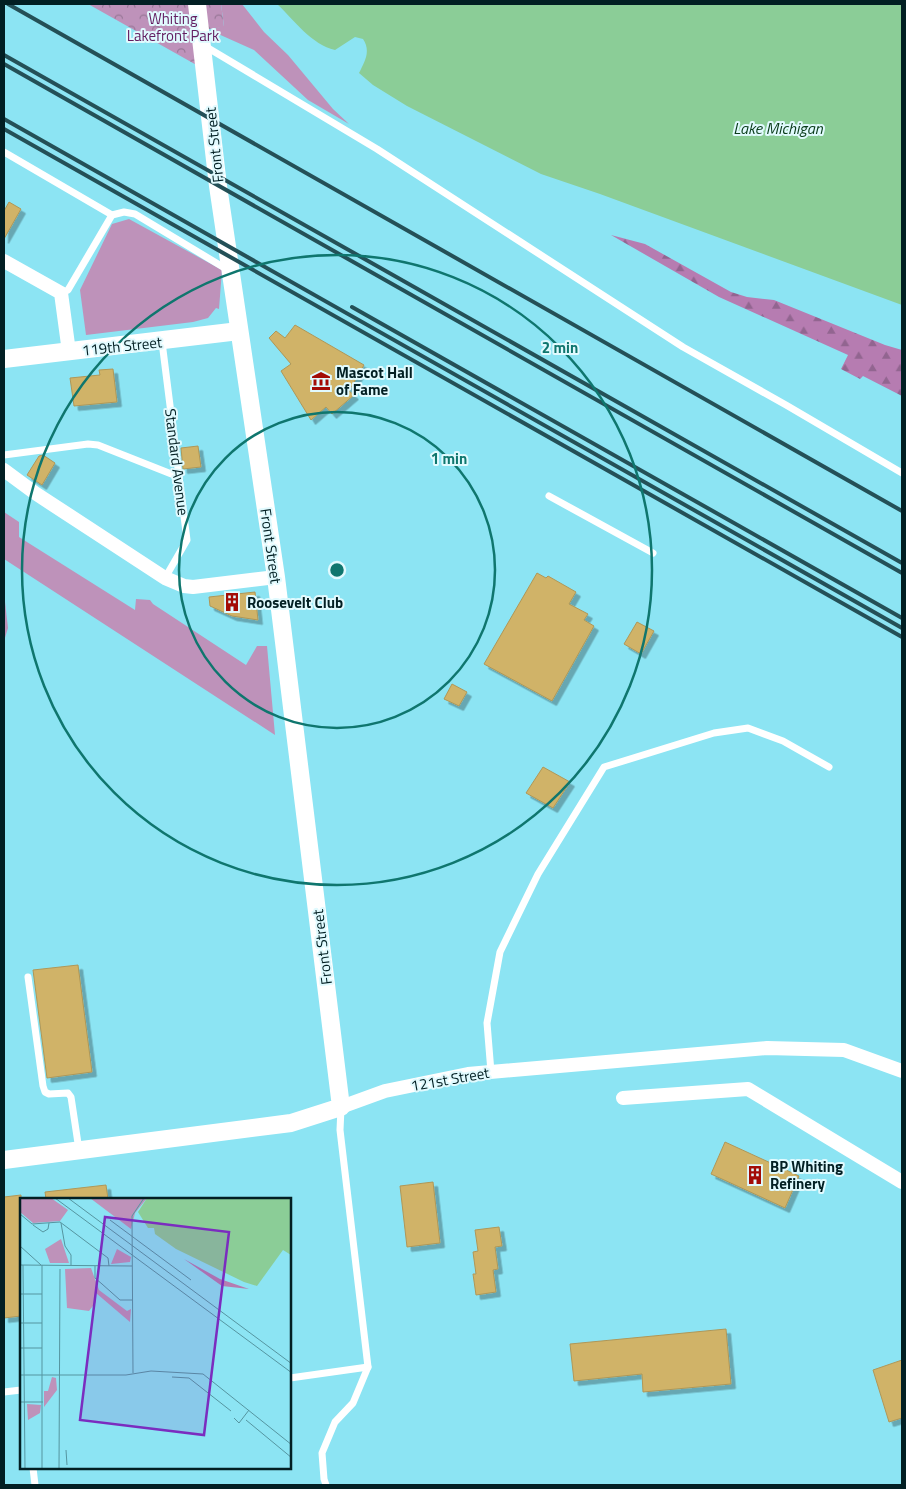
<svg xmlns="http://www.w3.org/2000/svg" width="906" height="1489" font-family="'Titillium Web',sans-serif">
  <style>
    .grass { fill: #be92ba }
    .forest { fill: url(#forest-firs) }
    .park { fill: url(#park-crowns) }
    .water { fill: #8bcd97 }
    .building { fill: #d0b367; stroke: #af9758; filter: url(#shadow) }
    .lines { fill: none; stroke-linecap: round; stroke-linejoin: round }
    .service { stroke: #fff; stroke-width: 7 }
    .minor { stroke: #fff; stroke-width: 14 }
    .tertiary { stroke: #fff; stroke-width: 18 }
    .rail { stroke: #245057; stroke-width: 4 }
    .ring { fill: none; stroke: #0f766e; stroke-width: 2.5 }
    .labels { text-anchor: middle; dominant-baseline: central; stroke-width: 4; stroke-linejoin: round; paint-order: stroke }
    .park-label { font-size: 15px; fill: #631d61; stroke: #e1fafe }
    .street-label { font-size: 15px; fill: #021f23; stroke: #e1fafe }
    .poi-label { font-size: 15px; font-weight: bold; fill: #021f23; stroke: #e1fafe; text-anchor: start }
    .water-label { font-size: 16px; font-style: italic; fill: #093b19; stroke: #e1fafe }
    .inset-road { fill: none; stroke: #5595a0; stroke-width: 1 }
    .view { fill: #7b2cbf; fill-opacity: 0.15; stroke: #7b2cbf; stroke-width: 2.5 }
    .inset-edge { fill: none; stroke: #021f23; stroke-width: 2.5 }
    .centre { fill: #0f766e; stroke: #e1fafe; stroke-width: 2.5 }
    .ring-label { font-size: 15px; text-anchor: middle; font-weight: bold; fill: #0f766e; stroke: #e1fafe; stroke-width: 4; stroke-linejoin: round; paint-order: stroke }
  </style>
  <defs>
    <pattern id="forest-firs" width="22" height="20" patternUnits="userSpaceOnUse" patternTransform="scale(1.25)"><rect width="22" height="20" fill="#b67cb1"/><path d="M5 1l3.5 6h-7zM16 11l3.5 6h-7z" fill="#926590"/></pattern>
    <pattern id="park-crowns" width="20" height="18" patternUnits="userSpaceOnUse" patternTransform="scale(1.25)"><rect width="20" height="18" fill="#be92ba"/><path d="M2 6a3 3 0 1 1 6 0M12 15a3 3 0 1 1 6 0" fill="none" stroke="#987797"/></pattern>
    <filter id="shadow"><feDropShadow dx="4.5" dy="4.5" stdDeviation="0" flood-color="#0004"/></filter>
  </defs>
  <rect width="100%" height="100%" fill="#8ce4f3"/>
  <!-- grass -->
  <g class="grass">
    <path d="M221 4H242L264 32 288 55 333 109 349 124 308 100 254 50 216 33V28L224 26Z"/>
    <path d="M129 219 222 270 219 309 216 308 208 318 193 322 86 335 80 290 112 224Z"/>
    <path d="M4 512 19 522V537L135 610 136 599 150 600 153 604 246 665 257 646H267L275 735 4 559Z"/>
    <path d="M4 593 8 628 4 641Z"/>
  </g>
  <!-- forest -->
  <path class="forest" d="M611 235 645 244 731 292 747 297 774 300 885 345 902 350V396L863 376 860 379 841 369 848 355 719 297Z"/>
  <!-- park -->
  <path class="park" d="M88 4H221L224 27 196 31 200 67Z"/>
  <!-- water -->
  <path class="water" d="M277 4H902V305L600 194 541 174 407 106 373 85 359 73C365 61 371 51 363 39L355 37 335 50C312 45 294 20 277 4Z"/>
  <!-- building -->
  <g class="building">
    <path d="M9 202 21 209 4 239V211Z"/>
    <path d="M295 325 364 365 349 391 354 395 332 414 326 407 311 420 281 371 291 364 269 338 276 331 285 338Z"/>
    <path d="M113 369 117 402 74 406 70 378 100 375 99 370Z"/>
    <path d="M198 446 201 467 183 469 181 448Z"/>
    <path d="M43 455 55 463 42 485 27 475 39 456Z"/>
    <path d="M537 573 546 578 548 576 576 592 569 604 588 614 584 620 594 626 552 701 484 664Z"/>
    <path d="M255 592 258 620 232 616 210 606 209 597Z"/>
    <path d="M637 622 654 631 641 654 624 644Z"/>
    <path d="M452 684 467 692 459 706 444 699Z"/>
    <path d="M543 767 570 782 553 808 526 793Z"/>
    <path d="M78 965 92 1072 47 1078 33 970Z"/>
    <path d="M725 1142 799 1176 785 1208 711 1174Z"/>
    <path d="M433 1182 440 1243 407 1247 400 1186Z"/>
    <path d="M106 1185 108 1199H46L45 1192Z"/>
    <path d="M21 1195V1316L4 1318V1197Z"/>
    <path d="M499 1227 502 1246 495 1247 498 1269 493 1270 496 1292 476 1295 473 1274H476L473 1252 478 1251 475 1230Z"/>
    <path d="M726 1329 731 1384 643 1392 642 1374 574 1381 570 1344Z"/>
    <path d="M902 1360V1418L889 1422 873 1370Z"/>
  </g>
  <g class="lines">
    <!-- service -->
    <g class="service">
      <path d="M203 45 377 149 683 347 786 405 902 473"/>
      <path d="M4 152 112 215 124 212 135 214 228 270"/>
      <path d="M61 293 68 290 112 215"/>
      <path d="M162 342 187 540 165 578"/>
      <path d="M4 455 88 444 98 445 179 477"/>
      <path d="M549 496 653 553"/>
      <path d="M28 977 43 1086 45 1092 49 1094 68 1093 71 1097 79 1150"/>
      <path d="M491 1072 487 1023 500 952 538 874 604 767 714 733 748 728 783 741 829 767"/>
      <path d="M290 1378 368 1367"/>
      <path d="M4 1392 21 1390"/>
      <path d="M33 1468 35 1485"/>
      <path d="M326 1485 324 1479 322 1453 335 1422 353 1403 368 1367 340 1130 341 1108"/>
    </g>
    <!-- minor -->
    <g class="minor">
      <path d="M4 261 61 293 69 352"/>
      <path d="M4 470 35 493 165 578 184 586 193 587 276 577"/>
      <path d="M623 1098 748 1089 902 1182"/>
      <path d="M341 1107 385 1091 468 1074 767 1048 844 1050 902 1071"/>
    </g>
    <!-- tertiary -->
    <g class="tertiary">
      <path d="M4 359 239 331"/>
      <path d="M4 1160 291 1123 341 1107 276 577 218 186 197 4"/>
    </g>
    <!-- rail -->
    <g class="rail">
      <path d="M8 4 902 511"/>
      <path d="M4 55 902 563"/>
      <path d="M4 64 902 573"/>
      <path d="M4 119 902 628"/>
      <path d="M4 129 902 637"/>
      <path d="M352 307 902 618"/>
    </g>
  </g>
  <!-- distance rings -->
  <g class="ring">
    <circle cx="337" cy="570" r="158"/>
    <circle cx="337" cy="570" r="315"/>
  </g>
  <!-- icons -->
  <defs>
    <g id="museum-bare" transform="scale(1.5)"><path d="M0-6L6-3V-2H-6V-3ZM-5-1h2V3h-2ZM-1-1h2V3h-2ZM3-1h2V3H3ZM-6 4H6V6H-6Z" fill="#a30c06" stroke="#e1fafe" stroke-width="2.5" paint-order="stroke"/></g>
    <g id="building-bare" transform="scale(1.5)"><path d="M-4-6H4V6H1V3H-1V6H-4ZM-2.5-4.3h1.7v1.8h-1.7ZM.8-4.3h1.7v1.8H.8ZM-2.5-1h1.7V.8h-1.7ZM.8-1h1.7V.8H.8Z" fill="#a30c06" stroke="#e1fafe" stroke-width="2.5" paint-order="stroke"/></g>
  </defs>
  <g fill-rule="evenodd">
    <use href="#museum-bare" x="321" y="381"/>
    <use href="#building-bare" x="232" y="602"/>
    <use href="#building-bare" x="755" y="1175"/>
  </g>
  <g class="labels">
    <!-- park labels -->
    <g class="park-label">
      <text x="173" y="18">Whiting<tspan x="173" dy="17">Lakefront Park</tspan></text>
    </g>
    <!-- street labels -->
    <g class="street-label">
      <text transform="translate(214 145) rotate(-96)">Front Street</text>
      <text transform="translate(122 346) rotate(-6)">119th Street</text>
      <text transform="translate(177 462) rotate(83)">Standard Avenue</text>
      <text transform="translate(271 546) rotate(82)">Front Street</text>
      <text transform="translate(322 947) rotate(-97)">Front Street</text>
      <text transform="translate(450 1079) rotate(-10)">121st Street</text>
    </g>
    <!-- poi labels -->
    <g class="poi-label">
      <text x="336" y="372">Mascot Hall<tspan x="336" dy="17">of Fame</tspan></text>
      <text x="247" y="602">Roosevelt Club</text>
      <text x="770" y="1166">BP Whiting<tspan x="770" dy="17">Refinery</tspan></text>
    </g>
    <!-- water labels -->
    <g class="water-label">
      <text x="778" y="128">Lake Michigan</text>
    </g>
  </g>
  <!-- overview -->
  <g transform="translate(20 1198)">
    <rect width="271" height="271" fill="#8ce4f3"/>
    <path d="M0 0H31L48 12 40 23 13 25 0 14ZM41 41 49 65H30L25 51ZM97 51 111 59 110 64 91 66ZM71 70 79 92 107 113 111 111 110 124 76 95V104L69 113 47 110 45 71ZM7 206 21 207 20 215 8 222Z" fill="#be92ba"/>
    <path d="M164 61 200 81 229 91 202 88Z" fill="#b67cb1"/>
    <path d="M70 0H127L115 15 111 31ZM32 179 36 180 37 192 24 209V193H28Z" fill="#be92ba"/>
    <path d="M127 0H271V57L263 52 237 88 224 84 156 51 135 36 134 30H128L118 14Z" fill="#8bcd97"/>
    <path class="inset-road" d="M35 0 272 175M48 0 272 166M0 16 12 26 40 24 88 60 89 68M90 22 171 82M41 25 45 48 51 57V67M13 27 23 34 28 31 29 25M0 48 21 67M0 67 112 68M3 67 5 271M22 67V271M75 68V80L82 86 100 102H113M0 96H22M0 125H22M0 150H22M113 175 112 18 124 0M0 177H106L131 173 183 176 272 247M152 179 169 180 211 213M0 204H23M214 220 219 225 229 212M226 222 272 260M46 252 47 267M39 271 40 71"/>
    <path class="view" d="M85 19 209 34 184 237 60 222Z"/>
    <rect width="271" height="271" class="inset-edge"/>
  </g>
  <circle cx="337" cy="570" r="8" class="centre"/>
  <g class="ring-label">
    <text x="560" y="353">2 min</text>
    <text x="449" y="464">1 min</text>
  </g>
  <!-- border -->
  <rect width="906" height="1489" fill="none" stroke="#021f23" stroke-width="10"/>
</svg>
